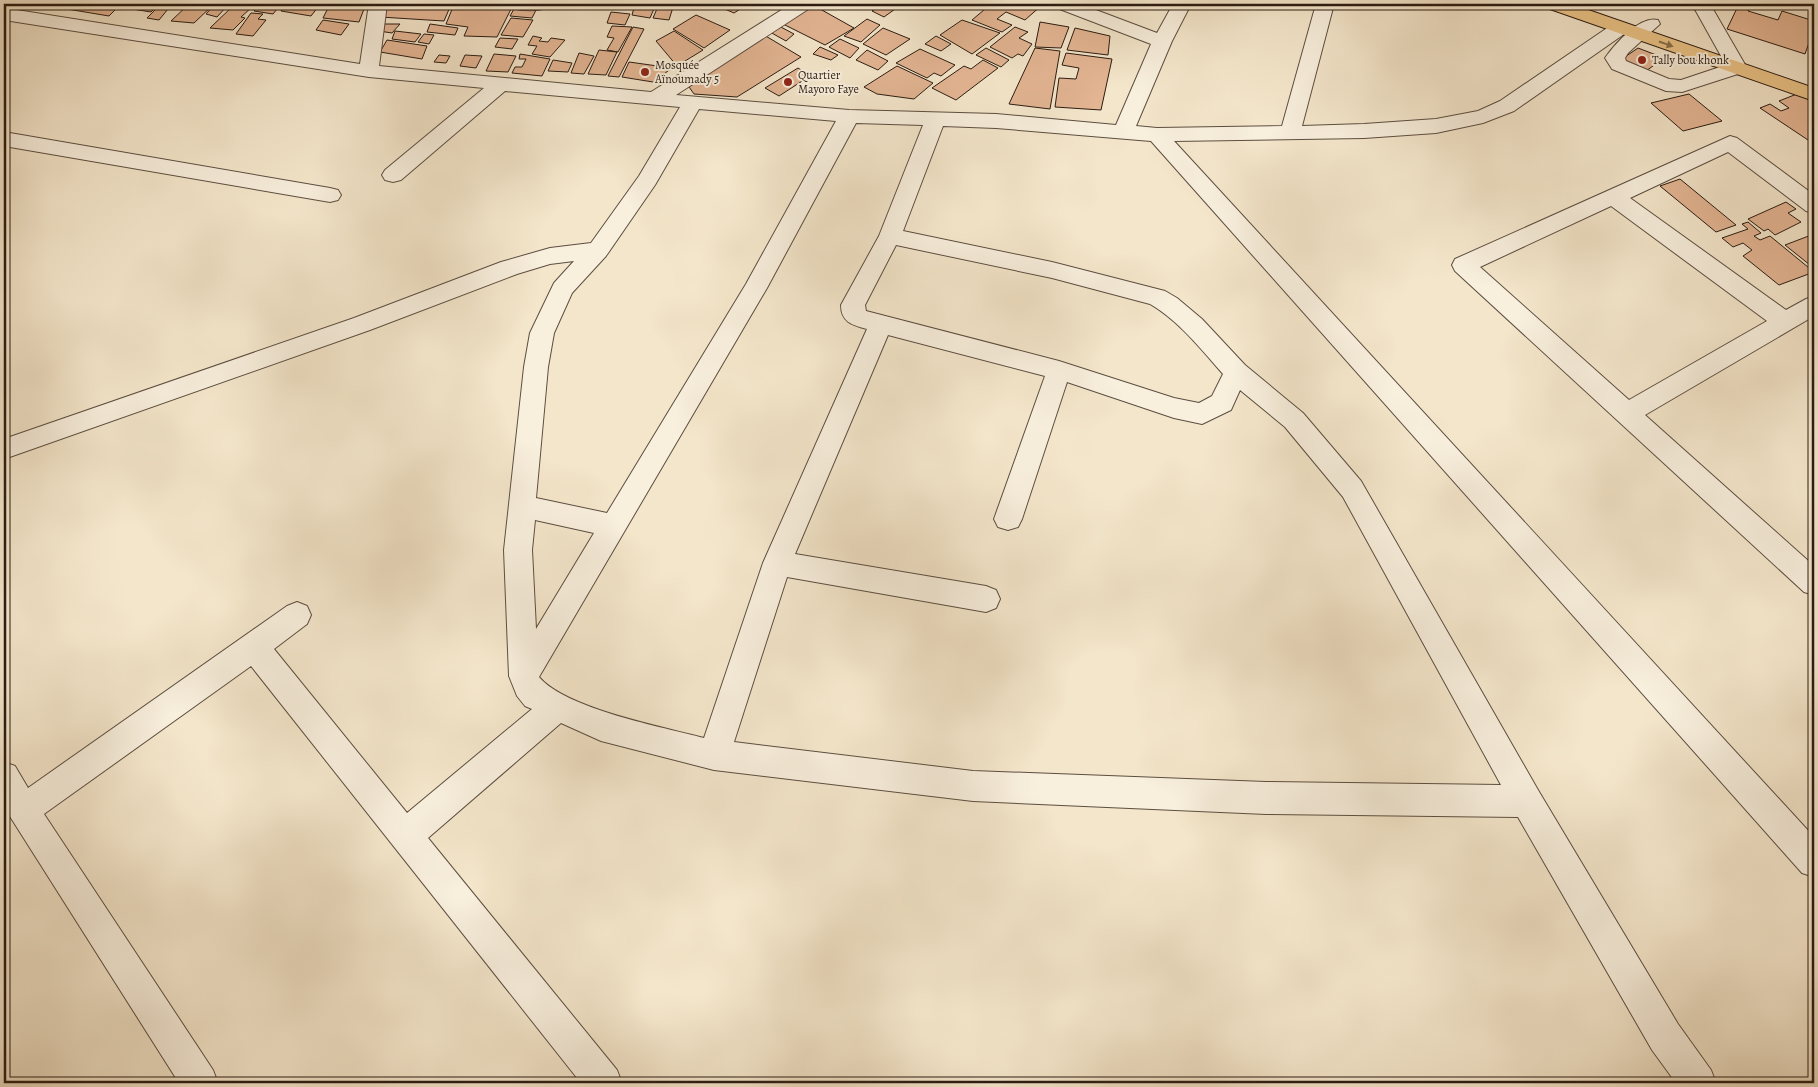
<svg xmlns="http://www.w3.org/2000/svg" width="1818" height="1087" font-family="Alegreya,serif">
  <style>
    .building { fill: #e3b593; stroke: #2a1c12 }
    .lines { fill: none; stroke-linecap: round; stroke-linejoin: round }
    .minor-casing { stroke: #5c4e40; stroke-width: 2 }
    .major-casing { stroke: #2a1c12; stroke-width: 2 }
    .minor { fill: #f8efdd; fill-rule: evenodd }
    .major { fill: #eac386; fill-rule: evenodd }
    .oneway { fill: #8a704c }
    .poi-dot { fill: #8f2418; stroke: #f8efdd; stroke-width: 2 }
    .labels { text-anchor: middle; dominant-baseline: central; stroke-width: 4; stroke-linejoin: round; paint-order: stroke }
    .far-poi-label { font-size: 12px; fill: #2a1c12; stroke: #f8efdd; text-anchor: start }
  </style>
  <rect width="100%" height="100%" fill="#f4e6cb"/>
  <filter id="stains"><feTurbulence type="fractalNoise" baseFrequency=".004" numOctaves="4"/><feColorMatrix values="0 0 0 0 .2 0 0 0 0 .09 0 0 0 0 .02 0 0 0 .5 -.17"/></filter>
  <radialGradient id="worn" r=".72"><stop offset=".6" stop-color="#630" stop-opacity="0"/><stop offset="1" stop-color="#630" stop-opacity=".3"/></radialGradient>
  <!-- building -->
  <g class="building">
    <path d="M42 4H69L66 8Z"/>
    <path d="M72 4H121L109 16 67 9Z"/>
    <path d="M130 4H159L151 12 126 8Z"/>
    <path d="M161 4H172L159 20 147 18Z"/>
    <path d="M189 4H214L194 23 171 21Z"/>
    <path d="M215 4 227 6 217 17 206 14Z"/>
    <path d="M259 4H281L273 14 254 11Z"/>
    <path d="M286 4H301L318 7 311 16 281 11Z"/>
    <path d="M385 4 450 7 444 21 380 17Z"/>
    <path d="M635 4H656L650 18 632 15Z"/>
    <path d="M659 4H674L669 20 653 18Z"/>
    <path d="M724 4H748L734 13 720 7Z"/>
    <path d="M874 4H902L884 17 872 11 879 6Z"/>
    <path d="M991 4H1038L1042 5 1025 20 1006 12 997 19 1012 25 1002 32 972 20Z"/>
    <path d="M1739 4H1751L1748 11 1778 20 1782 11 1814 21V29L1805 54 1727 29Z"/>
    <path d="M234 5 251 8 241 17 245 18 233 30 210 28Z"/>
    <path d="M813 5 854 28 825 45 783 24Z"/>
    <path d="M453 7 511 9 497 37 464 36 468 27 446 24Z"/>
    <path d="M328 8 364 9 359 22 323 18Z"/>
    <path d="M514 9 536 10 532 18 510 16Z"/>
    <path d="M611 12 630 14 625 25 607 23Z"/>
    <path d="M251 13 263 14 258 19 266 20 253 36 236 34Z"/>
    <path d="M696 15 730 30 704 48 673 29Z"/>
    <path d="M511 18 533 20 523 37 501 35Z"/>
    <path d="M867 19 880 25 861 42 844 36Z"/>
    <path d="M323 20 349 24 341 35 316 30Z"/>
    <path d="M962 20 1000 33 972 54 940 35Z"/>
    <path d="M1040 22 1069 27 1061 48 1035 47Z"/>
    <path d="M381 24H400L392 33 379 31Z"/>
    <path d="M430 24 458 28 455 35 427 32Z"/>
    <path d="M612 26 632 27 618 52 607 50 614 38 607 37Z"/>
    <path d="M779 26 794 34 786 41 770 32Z"/>
    <path d="M633 27 644 29 619 77 608 76Z"/>
    <path d="M1015 27 1028 32 1019 38 1032 44 1023 56 1018 54 1012 58 990 47Z"/>
    <path d="M883 28 910 39 886 55 863 44Z"/>
    <path d="M1075 28 1110 36 1108 55 1067 50Z"/>
    <path d="M395 31 421 34 415 42 392 39Z"/>
    <path d="M674 31 703 50 677 66 656 41Z"/>
    <path d="M424 34 434 35 429 44 418 42Z"/>
    <path d="M764 35 801 57 737 97 694 94 689 87Z"/>
    <path d="M533 36 542 38 539 41 548 42 551 38 565 40 550 57 532 54 537 46 528 45Z"/>
    <path d="M936 36 951 44 941 51 925 44Z"/>
    <path d="M500 38 518 39 512 49 495 47Z"/>
    <path d="M840 39 859 48 850 58 829 47Z"/>
    <path d="M387 40 427 46 422 59 380 52Z"/>
    <path d="M820 47 838 55 831 60 813 54Z"/>
    <path d="M986 48 1009 60 1001 67 976 55Z"/>
    <path d="M1035 48 1060 51 1050 109 1009 104Z"/>
    <path d="M1638 48 1664 58 1646 71 1619 61Z"/>
    <path d="M920 49 955 65 941 76 934 73 927 78 896 63Z"/>
    <path d="M599 50 617 52 606 75 588 74Z"/>
    <path d="M867 50 888 61 878 70 856 60Z"/>
    <path d="M579 53 594 56 584 74 571 73Z"/>
    <path d="M1066 53 1112 59 1101 110 1055 107 1059 78 1076 79 1079 68 1062 65Z"/>
    <path d="M494 54 516 56 508 72 486 71Z"/>
    <path d="M520 54 550 59 542 76 512 73 515 67H522L526 59H519Z"/>
    <path d="M439 55 450 56 446 63 434 62Z"/>
    <path d="M465 55 482 56 476 68 460 66Z"/>
    <path d="M553 60 572 63 568 72 548 71Z"/>
    <path d="M983 60 998 68 956 100 932 88 964 66 971 69Z"/>
    <path d="M629 62 672 68 653 82 622 77Z"/>
    <path d="M897 66 933 83 914 99 877 94 864 87Z"/>
    <path d="M798 68 810 76 779 96 765 88Z"/>
    <path d="M1802 92 1814 100V130L1812 131 1814 133V144L1760 108 1770 104 1781 111 1789 108 1779 101Z"/>
    <path d="M1689 94 1722 121 1683 131 1651 103Z"/>
    <path d="M1680 179 1736 225 1716 232 1660 186Z"/>
    <path d="M1786 202 1796 209 1788 213 1801 222 1775 235 1768 229 1764 231 1748 219Z"/>
    <path d="M1748 222 1761 233 1754 236 1760 240 1770 236 1814 272 1779 285 1743 256 1752 250 1743 243 1733 247 1722 238 1748 229 1742 224Z"/>
    <path d="M1814 234V263L1810 265 1785 245Z"/>
  </g>
  <g class="lines">
    <!-- minor casing -->
    <g class="minor-casing">
      <g id="minor">
        <path d="M369 4H387L379 66 651 92 791 4H812L810 8 676 95 849 110 996 114 1116 125 1151 44 1057 8 1055 4H1080L1157 33 1173 4H1191L1172 41 1136 126 1157 128 1282 126 1316 4H1334L1302 126 1364 124 1436 119 1478 111 1500 101 1613 24 1620 22 1627 24 1629 28 1627 32 1514 111 1483 123 1436 133 1364 138 1174 141 1814 837V877L1802 873 1151 141 996 128 943 126 903 231 1052 262 1165 291 1177 298 1202 319 1245 365 1303 413 1361 481 1538 790 1678 1024 1711 1070 1716 1083H1676L1652 1050 1518 817 1266 814 973 801 714 770 601 741 561 723 428 838 617 1070 622 1083H581L251 666 44 814 213 1070 218 1083H179L4 807V762L15 766 28 788 287 606 297 602 307 606 311 615 307 624 274 649 407 813 532 709 525 706 517 696 509 676 504 550 524 367 530 333 554 283 574 261 550 264 517 274 370 330 4 459V439L354 318 501 262 550 248 591 243 639 176 680 107 505 91 401 180 393 182 385 180 382 175 385 170 484 88 369 77 4 20V8L360 64ZM699 109 836 121 746 284 607 513 536 498 548 367 554 333 572 293 606 256 655 185ZM856 123 923 125 879 236 841 305C841 322 852 325 867 329L763 563 704 738C663 727 566 709 539 677L767 288ZM896 245 1052 278 1150 304C1179 321 1200 348 1223 374L1212 396 1199 403 1174 398 1059 361 866 311 865 305ZM888 335 1045 376 994 519 998 527 1008 530 1018 527 1022 519 1067 382 1174 418 1202 424 1231 410 1240 390 1285 427 1343 497 1501 785 1266 782 973 771 734 742 787 577 986 612 996 608 1000 599 996 590 986 586 795 554ZM535 520 594 533 536 629 532 550Z"/>
        <path d="M509 4H550L548 8C536 11 523 11 511 8Z"/>
        <path d="M1692 4H1710L1747 68 1744 72 1682 92 1666 91 1612 69 1605 58C1615 44 1640 15 1658 20L1660 24 1628 53 1625 58 1626 61 1669 79 1681 80 1726 65Z"/>
        <path d="M4 132 330 188 338 190 341 195 338 200 330 202 4 146Z"/>
        <path d="M1730 136 1737 138 1814 195V213L1806 211 1728 152 1630 198 1786 310 1806 299 1814 296V316L1645 415 1814 566V595L1804 592 1455 271 1452 265 1455 259ZM1611 206 1767 321 1629 400 1480 267Z"/>
      </g>
    </g>
    <!-- major casing -->
    <g class="major-casing">
      <path id="major" d="M1545 4H1571L1814 88V101L1547 8Z"/>
    </g>
    <!-- minor -->
    <use href="#minor" class="minor"/>
    <!-- major -->
    <use href="#major" class="major"/>
  </g>
  <!-- one-way arrows -->
  <defs><path id="oneway-solid" d="M-6-.8H1V-3.2L6.5 0L1 3.2V.8H-6Z" transform="scale(1.25)"/></defs>
  <use class="oneway" href="#oneway-solid" transform="translate(1666 44) rotate(19)"/>
  <!-- markers -->
  <g class="poi-dot">
    <circle cx="1642" cy="60" r="5"/>
    <circle cx="645" cy="72" r="5"/>
    <circle cx="788" cy="82" r="5"/>
  </g>
  <g class="labels">
    <!-- far-poi labels -->
    <g class="far-poi-label">
      <text x="1652" y="60">Tally bou khonk</text>
      <text x="655" y="65">Mosquée<tspan x="655" dy="14">Aïnoumady 5</tspan></text>
      <text x="798" y="75">Quartier<tspan x="798" dy="14">Mayoro Faye</tspan></text>
    </g>
  </g>
  <!-- margin -->
  <rect width="1818" height="1087" fill="none" stroke="#f4e6cb" stroke-width="20"/>
  <rect x="5" y="5" width="1808" height="1077" fill="none" stroke="#2a1c12" stroke-width="2.5"/>
  <rect x="10" y="10" width="1798" height="1067" fill="none" stroke="#2a1c12"/>
  <rect width="100%" height="100%" filter="url(#stains)"/>
  <rect width="100%" height="100%" fill="url(#worn)"/>
</svg>
